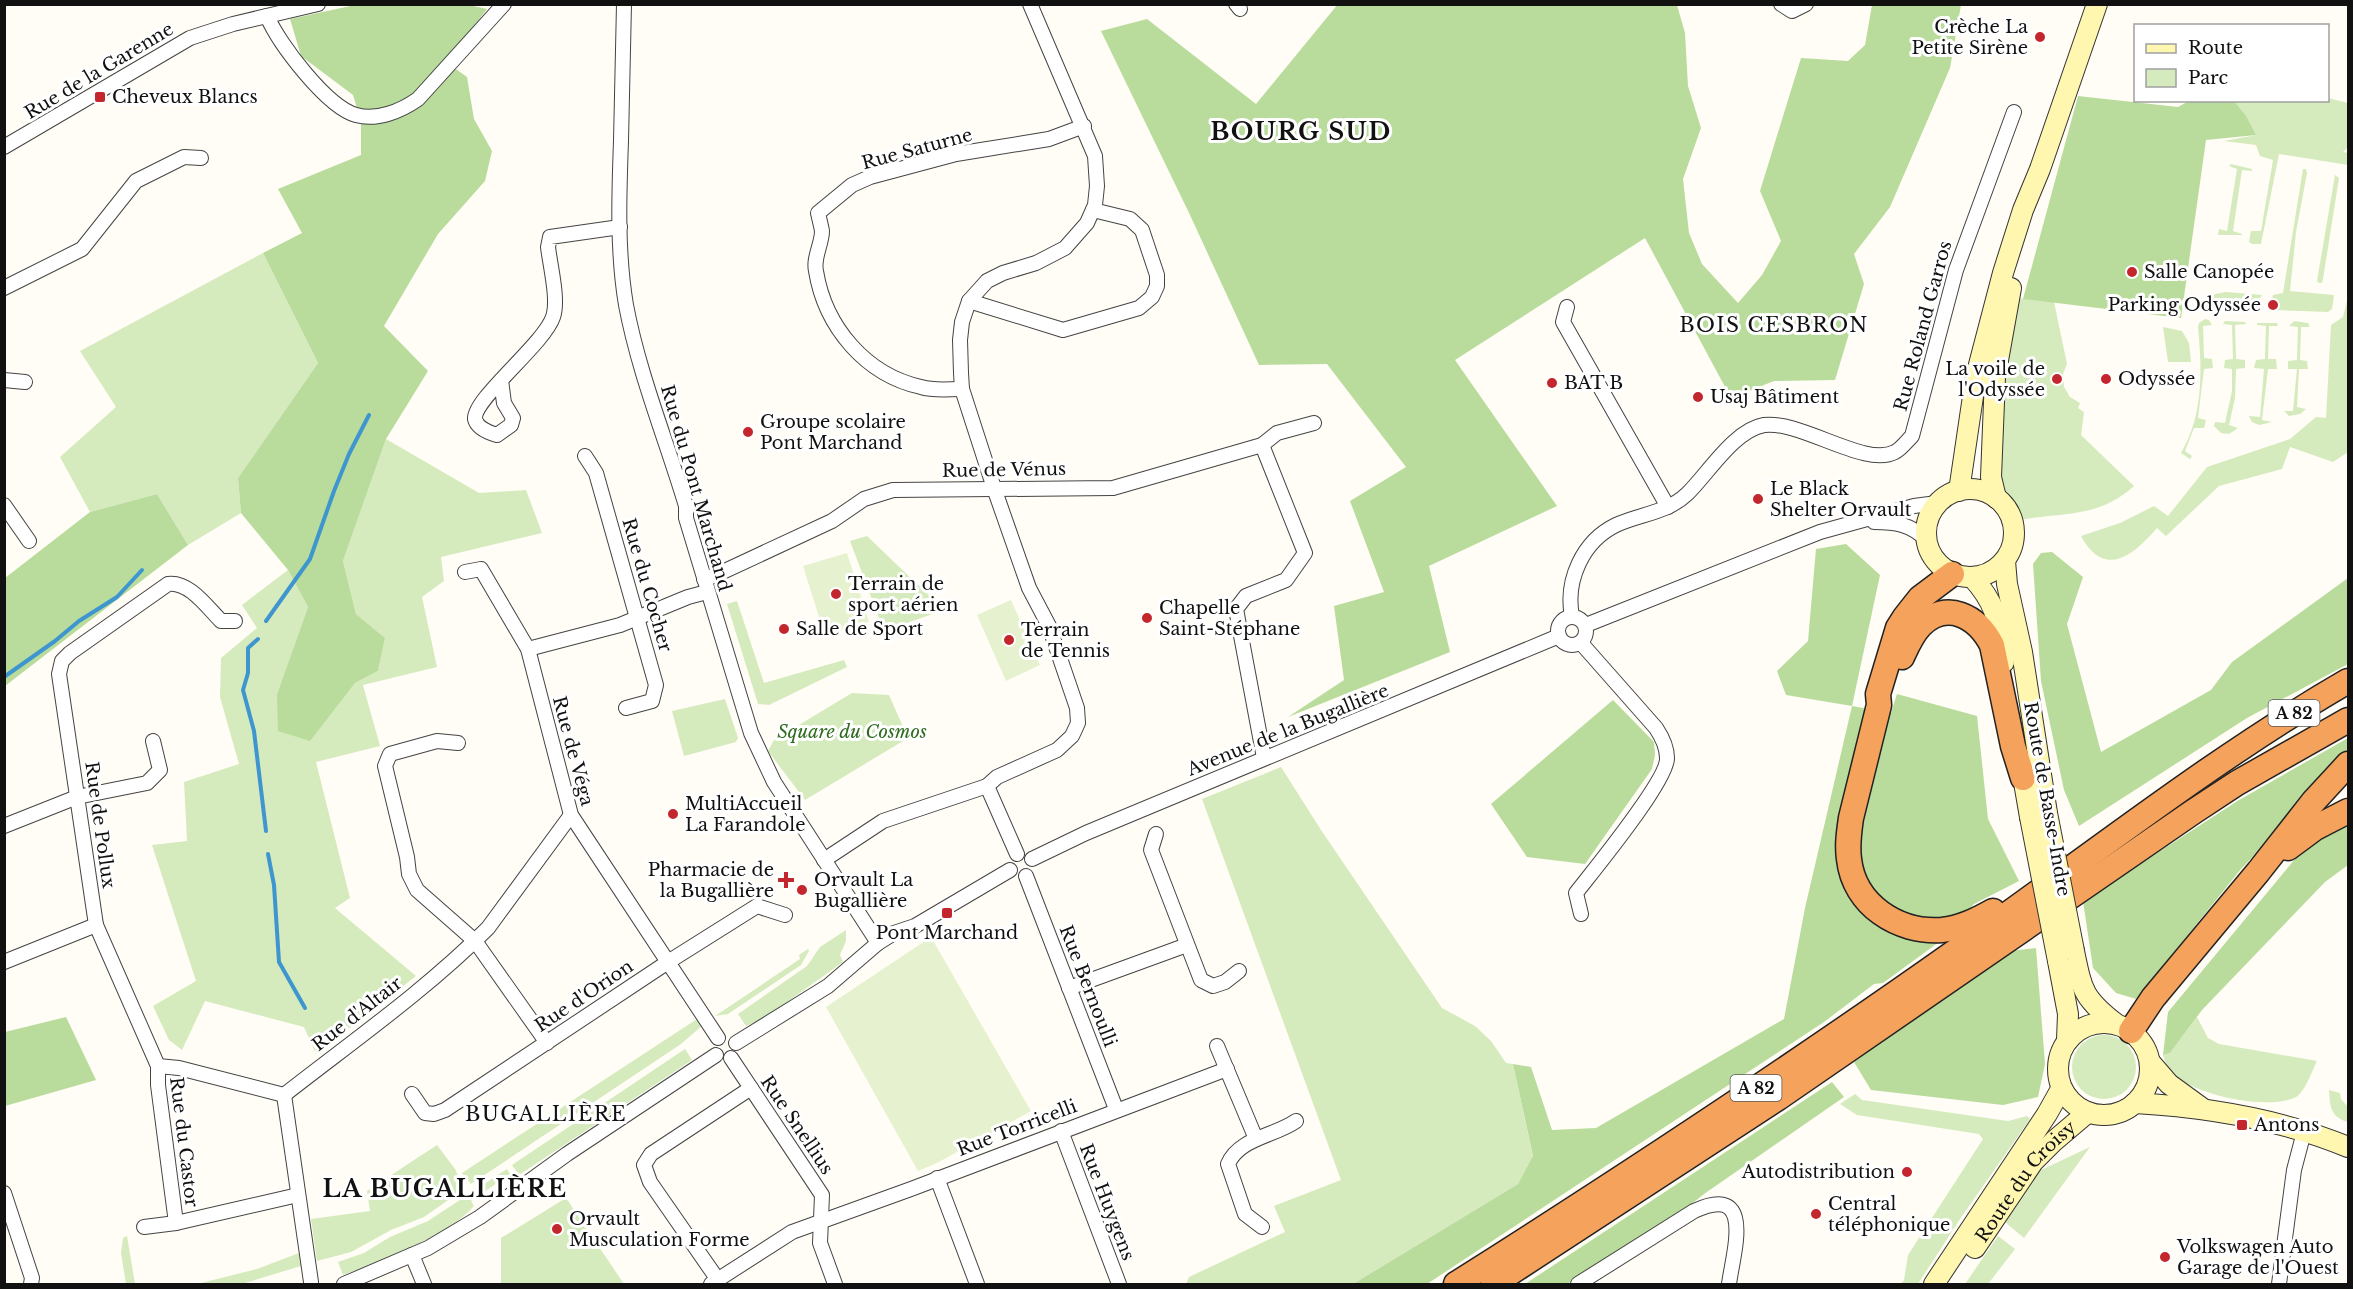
<svg xmlns="http://www.w3.org/2000/svg" width="2353" height="1289" font-family="'Libre Baskerville',serif">
  <style>
    .green { fill: #d5ebbd }
    .forest { fill: #b9dc9c }
    .pitch { fill: #e6f2cf }
    .lines { fill: none; stroke-linecap: round; stroke-linejoin: round }
    .stream { stroke: #3f96cf; stroke-width: 4 }
    .street-casing { stroke: #444; stroke-width: 16 }
    .secondary-casing { stroke: #333; stroke-width: 22 }
    .highway-casing { stroke: #222; stroke-width: 27 }
    .street { stroke: #fff; stroke-width: 14 }
    .secondary { stroke: #fff6b0; stroke-width: 20 }
    .highway { stroke: #f5a25d; stroke-width: 24 }
    .secondary-bridge-casing { stroke: #333; stroke-width: 22; stroke-linecap: butt }
    .secondary-bridge { stroke: #fff6b0; stroke-width: 20 }
    .poi-dot { fill: #c4262e; stroke: #fff; stroke-width: 2 }
    .labels { text-anchor: middle; dominant-baseline: central; stroke-width: 6; stroke-linejoin: round; paint-order: stroke }
    .shield { fill: #fff; stroke: #585858; stroke-width: 1.5 }
    .shield-label { font-size: 16px; font-weight: bold; fill: #111 }
    .poi-label { font-size: 18px; fill: #111; stroke: #fff; text-anchor: start }
    .street-label { font-size: 18px; fill: #111; stroke: #fff }
    .park-label { font-size: 18px; font-style: italic; fill: #2f6b1f; stroke: #fff }
    .neighbourhood-label { font-size: 20px; letter-spacing: 1.5px; fill: #111; stroke: #fff }
    .district-label { font-size: 24px; font-weight: bold; letter-spacing: 1.5px; fill: #111; stroke: #fff }
  </style>
  <rect width="100%" height="100%" fill="#fffdf5"/>
  <!-- green -->
  <g class="green">
    <path d="M2328 98 2348 103V147L2343 152 2348 153V165L2279 154 2261 244H2252L2249 242 2251 231H2261L2273 160 2260 156 2256 145 2224 141 2256 135 2234 101 2328 100Z"/>
    <path d="M2231 164 2252 169V171L2242 170 2233 231 2242 234V235H2218L2219 229 2227 231 2237 169 2229 166Z"/>
    <path d="M2303 169H2306L2307 173 2296 232 2290 291 2334 295 2332 309 2328 312 2276 310 2270 306 2273 295 2283 293Z"/>
    <path d="M2335 175 2339 178 2323 279 2322 283H2319L2317 281Z"/>
    <path d="M263 253 318 363 238 478 241 513 188 545 157 494 90 512 60 457 116 407 80 351Z"/>
    <path d="M2226 292 2262 295 2253 309 2247 311 2212 307 2211 300 2215 294Z"/>
    <path d="M2348 297V452L2333 462 2290 447 2282 469 2219 486 2166 536 2157 528C2133 556 2104 579 2081 536L2120 523 2154 506 2168 516 2207 467 2290 439 2316 417 2326 418 2331 325 2343 317Z"/>
    <path d="M2018 298 2054 302 2067 364 2063 374 2064 387 2070 397 2080 403 2078 408 2084 412 2081 435 2134 486C2099 518 2064 512 2020 520L2015 508 2000 487 2004 364Z"/>
    <path d="M2205 319 2209 320 2212 325 2203 326 2204 358 2212 359 2213 368 2204 369 2198 418 2206 420 2204 428H2194L2185 451 2192 456 2190 459 2181 453C2204 414 2202 370 2198 327L2199 323Z"/>
    <path d="M2225 321 2245 322 2246 324 2235 325 2236 359 2245 360V368L2236 369 2235 398 2229 425 2238 428 2229 434 2221 433 2214 426 2215 422 2225 423 2232 391V369L2224 368 2225 360 2233 359 2232 325 2223 324Z"/>
    <path d="M2294 321 2308 323 2310 327H2301L2300 360 2307 361 2308 369H2299L2297 407 2306 409 2300 414 2289 416 2284 411H2293L2297 369H2288V361L2297 360 2298 327 2289 326Z"/>
    <path d="M2257 323H2277L2278 326H2269L2268 359H2276L2277 369H2268L2262 420 2272 422 2259 425 2252 422 2249 416 2260 417 2264 369 2254 368 2256 360 2265 359 2266 326 2257 325Z"/>
    <path d="M2163 327 2182 331 2189 343 2191 362H2168Z"/>
    <path d="M386 439 479 493 526 490 542 533 441 557 444 581 422 597 437 667 363 685 380 746 316 762 350 898 335 908 416 976 316 1054 304 1027 205 1001 182 1050 169 1040 153 1006 196 981 152 845 187 841 184 782 239 764 220 697 221 658 257 628 242 605 288 570 308 607 277 694 337 705 355 683 378 671 385 638 356 614 343 561Z"/>
    <path d="M867 536 944 610 884 631 850 541Z"/>
    <path d="M737 601 764 683 844 660 847 667 769 705 758 704 727 604Z"/>
    <path d="M852 693 889 695 908 738 805 800 768 751 774 740Z"/>
    <path d="M725 699 738 738 736 742 684 756 672 711Z"/>
    <path d="M1281 767 1321 830 1442 1008 1475 1026 1491 1041 1506 1063 1513 1064 1533 1157 1518 1184 1353 1284H1186L1189 1277 1285 1232 1274 1206 1341 1180 1202 799Z"/>
    <path d="M846 930V941L840 955 843 962 766 1017 746 1026 738 1014 807 966 820 947Z"/>
    <path d="M808 949 809 951 801 965 728 1014 715 1016 800 959 799 955Z"/>
    <path d="M2197 1017 2208 1038 2219 1044 2317 1061C2312 1071 2305 1092 2296 1097 2268 1111 2192 1095 2171 1072 2167 1068 2165 1061 2163 1055L2170 1053Z"/>
    <path d="M697 1019 702 1026 681 1044 471 1184 462 1173Z"/>
    <circle cx="2104" cy="1067" r="32"/>
    <path d="M685 1049 692 1060 519 1175 512 1165Z"/>
    <path d="M2329 1090 2340 1093 2341 1099 2348 1107V1122C2331 1117 2330 1108 2329 1090Z"/>
    <path d="M1855 1094 1862 1100 2008 1121 2027 1116 2030 1119 1960 1219 1918 1284H1901L1904 1280 1908 1255 1983 1139 1979 1134 1857 1115 1840 1104Z"/>
    <path d="M437 1145 455 1169 464 1189 424 1217 391 1230 351 1252 317 1261 311 1219 370 1211 367 1191Z"/>
    <path d="M2090 1147 2024 1238 2005 1222 2039 1171Z"/>
    <path d="M507 1169 510 1174 471 1201 474 1206C448 1236 380 1261 343 1275L338 1262 364 1253 390 1237 428 1221Z"/>
    <path d="M566 1198 624 1284H501V1238Z"/>
    <path d="M127 1236 135 1284H126L121 1253 123 1238Z"/>
    <path d="M1998 1236 2015 1249 1988 1284H1965Z"/>
    <path d="M299 1253 301 1266 242 1284H197L257 1269Z"/>
  </g>
  <!-- forest -->
  <g class="forest">
    <path d="M360 4H464L487 9 446 62 467 77 474 119 492 151 485 181 438 234 384 326 428 371 386 439 343 561 356 614 385 638 378 671 355 683 310 741 278 731 277 694 308 607 288 570 241 513 238 478 318 363 263 253 302 233 278 189 361 155V122L353 95 301 56 290 19Z"/>
    <path d="M1338 4 1677 5 1685 33 1688 86 1701 128 1683 179 1689 233 1702 264 1738 303 1762 275 1781 241 1760 191 1801 58 1848 61 1865 45 1872 5H1961L1950 68 1890 207 1854 254 1864 284 1835 380 1774 381 1731 398 1645 238 1455 360 1557 506 1429 566 1450 652 1288 717 1344 680 1334 606 1384 592 1350 501 1406 467 1327 364 1259 365 1190 215 1101 31 1147 19 1256 104Z"/>
    <path d="M2078 96 2178 107 2189 101H2234L2246 116 2256 135 2206 140 2181 318 2023 299Z"/>
    <path d="M157 494 188 545 5 686V578L90 512Z"/>
    <path d="M1846 544 1880 575 1852 706 1891 713 1897 694 1977 716 1988 819 2019 881 1974 904 1939 942 1883 983 1874 984 1824 1022 1427 1284H1353L1518 1184 1533 1156 1513 1064 1531 1067 1552 1130 1596 1128 1784 1019 1805 908 1852 706 1786 695 1777 671 1808 641 1816 549Z"/>
    <path d="M2052 552 2083 577 2067 624 2101 752 2211 690 2232 662 2348 578V664L2247 718 2079 826 2064 790 2041 681 2033 564 2041 553Z"/>
    <path d="M1613 700 1654 742 1655 755 1652 769 1585 864 1527 857 1491 804Z"/>
    <path d="M2348 738V756L2241 869 2136 999 2116 993 2093 968 2083 901 2239 800Z"/>
    <path d="M2348 824V865L2325 882 2202 1010 2170 1053 2163 1055 2168 1012 2300 853 2337 828Z"/>
    <path d="M2036 948 2045 1064 2038 1097 2003 1105 1871 1090 1854 1062 2001 952Z"/>
    <path d="M66 1017 96 1080 5 1106V1032Z"/>
    <path d="M1832 1082 1844 1097 1704 1194 1684 1210 1567 1284H1525Z"/>
  </g>
  <!-- pitch -->
  <g class="pitch">
    <path d="M847 553 869 622 825 636 803 566Z"/>
    <path d="M1011 600 1040 665 1006 681 977 615Z"/>
    <path d="M931 937 1031 1111 937 1163 918 1171 826 1007Z"/>
  </g>
  <g class="lines">
    <!-- stream -->
    <g class="stream">
      <path d="M266 621 310 559 334 491 349 454 369 415"/>
      <path d="M258 639 248 648V673L243 690 254 731 266 831"/>
      <path d="M4 677 55 641 79 621 117 597 142 570"/>
      <path d="M268 854 274 885 279 962 305 1008"/>
    </g>
    <!-- street casing -->
    <g class="street-casing">
      <g id="street">
        <path d="M624 4C623 50 622 96 621 141 619 195 617 252 626 305 639 374 666 439 686 506V518L751 733 774 782 878 943"/>
        <path d="M1236 4 1240 9"/>
        <path d="M1781 4 1792 11 1806 4"/>
        <path d="M267 16C279 44 327 107 356 115 377 121 401 111 418 99L504 4"/>
        <path d="M4 147 190 38 233 24 318 4"/>
        <path d="M4 288 82 249 136 181 184 157 201 158"/>
        <path d="M969 301 1063 330 1139 308 1152 297 1157 286V275L1142 230 1130 219 1093 210"/>
        <path d="M1567 307 1563 322 1668 507"/>
        <path d="M4 380 25 382"/>
        <path d="M501 380 504 403 513 418 511 425 497 435C490 433 477 428 475 419 473 399 544 344 553 317 559 300 550 265 548 247L550 237 620 227"/>
        <path d="M962 389C948 389 934 391 921 387 866 375 825 327 816 271 813 258 822 244 822 231 821 225 819 218 818 213L852 185 870 177 956 154 1049 139 1084 126"/>
        <path d="M1262 445 1305 553 1286 580 1246 596 1236 609 1264 758"/>
        <path d="M585 456 596 473 656 685 652 701 626 708"/>
        <path d="M4 505 29 541"/>
        <path d="M1874 522C1896 522 1910 524 1927 540"/>
        <path d="M465 572 481 569 528 649 571 815 718 1038"/>
        <path d="M704 579 716 575 832 521 864 499 893 490 1113 488 1262 445 1277 433 1314 423"/>
        <path d="M1572 616C1565 580 1583 541 1616 525 1640 514 1667 513 1687 494 1707 475 1734 430 1764 425 1801 420 1865 468 1895 452 1901 449 1907 441 1912 436L1956 270 2014 112"/>
        <circle cx="1572" cy="631" r="14"/>
        <path d="M235 621H221C207 607 189 581 168 584L70 653 62 661 59 674 96 925 158 1066 179 1068 284 1095"/>
        <path d="M1586 625 1820 532 1914 506 1937 503"/>
        <path d="M1581 643 1656 728C1662 737 1667 746 1667 758 1668 780 1593 871 1576 893L1581 914"/>
        <path d="M528 649 620 625 688 597 707 592"/>
        <path d="M458 743 437 741 390 754 385 766 407 857 409 874 417 890 475 941 547 1043"/>
        <path d="M4 826 77 797 147 783 160 770 153 741"/>
        <path d="M1156 834 1151 850 1201 980 1213 986 1225 982 1239 971"/>
        <path d="M1017 854 987 786 997 777 1057 750 1072 736 1078 723 1077 708 1049 626 1029 588 994 488 962 389 961 373 960 340 962 322 969 301 987 281 1003 273 1036 263 1065 248 1087 223 1095 205 1097 186 1095 156 1030 4"/>
        <path d="M1032 859 1086 833 1559 636"/>
        <path d="M824 860 883 821 987 786"/>
        <path d="M1026 876 1116 1109"/>
        <path d="M4 962 96 925"/>
        <path d="M1069 988 1187 945"/>
        <path d="M736 1043 828 986 878 943 894 933 915 926 1010 870"/>
        <path d="M1217 1046 1256 1139"/>
        <path d="M731 1058 822 1195 820 1243 835 1284"/>
        <path d="M158 1066V1085L176 1223 298 1195"/>
        <path d="M412 1094 425 1113 434 1114 445 1110 668 962 757 906 785 915"/>
        <path d="M284 1095C353 1041 426 990 488 928L571 815"/>
        <path d="M284 1095 311 1282"/>
        <path d="M1061 1131 1119 1284"/>
        <path d="M937 1178 977 1284"/>
        <path d="M4 1193 32 1278 31 1284"/>
        <path d="M144 1227 176 1223"/>
        <path d="M1262 1227 1245 1214 1228 1164C1239 1138 1275 1136 1296 1121"/>
        <path d="M412 1255 424 1284"/>
        <path d="M718 1280 650 1182 644 1165 651 1154 751 1088"/>
        <path d="M344 1284 428 1248 480 1217 567 1154 716 1055"/>
        <path d="M711 1284 792 1232 911 1189 1227 1069"/>
        <path d="M1578 1284 1694 1211C1756 1182 1733 1253 1729 1284"/>
        <path d="M2279 1284 2294 1170 2304 1132"/>
      </g>
    </g>
    <!-- secondary casing -->
    <g class="secondary-casing">
      <g id="secondary">
        <circle cx="1970" cy="533" r="44"/>
        <path d="M1959 491 1976 376 2003 273 2023 210 2040 169 2097 4"/>
        <path d="M1996 498 1991 477 1995 377 2011 288"/>
        <path d="M2005 561 2007 584 2022 652 2047 813"/>
        <path d="M1972 577C1999 607 1998 624 2004 662"/>
        <path d="M2021 765 2030 817"/>
        <path d="M2074 951C2082 990 2083 998 2115 1023"/>
        <path d="M2058 961 2068 1014 2067 1040"/>
        <circle cx="2104" cy="1069" r="46"/>
        <path d="M2150 1062 2169 1084 2202 1108"/>
        <path d="M2135 1103C2205 1107 2283 1120 2348 1147"/>
        <path id="s1" d="M1975 1248 2033 1162 2054 1141 2087 1113"/>
        <path d="M1934 1284 2047 1114 2061 1089"/>
      </g>
    </g>
    <!-- highway casing -->
    <g class="highway-casing">
      <g id="highway">
        <path d="M1952 574 1920 598 1905 617 1898 628 1878 694 1879 705 1851 818C1849 832 1847 845 1849 859 1854 905 1898 933 1942 930 1961 928 1977 920 1993 911"/>
        <path d="M1902 657C1907 646 1912 634 1921 625 1947 600 1977 616 1992 645L2013 746 2023 778"/>
        <path d="M2288 848 2315 828 2348 811"/>
        <path d="M2131 1031 2153 998 2258 872 2313 802 2348 764"/>
        <path d="M1456 1284C1625 1177 1792 1067 1956 951 2086 860 2211 760 2348 681"/>
        <path d="M1493 1284 1778 1098 2193 812 2237 783 2348 720"/>
      </g>
    </g>
    <!-- street -->
    <use href="#street" class="street"/>
    <!-- secondary -->
    <use href="#secondary" class="secondary"/>
    <!-- highway -->
    <use href="#highway" class="highway"/>
    <!-- secondary-bridge casing -->
    <g class="secondary-bridge-casing">
      <g id="secondary-bridge">
        <path d="M2047 813 2074 951"/>
        <path d="M2030 817 2058 961"/>
      </g>
    </g>
    <!-- secondary-bridge -->
    <use href="#secondary-bridge" class="secondary-bridge"/>
  </g>
  <!-- markers -->
  <g class="poi-dot">
    <circle cx="2040" cy="37" r="6"/>
    <rect x="94" y="91" width="12" height="12" rx="3"/>
    <circle cx="2132" cy="272" r="6"/>
    <circle cx="2273" cy="305" r="6"/>
    <circle cx="2057" cy="379" r="6"/>
    <circle cx="2106" cy="379" r="6"/>
    <circle cx="1552" cy="383" r="6"/>
    <circle cx="1698" cy="397" r="6"/>
    <circle cx="748" cy="432" r="6"/>
    <circle cx="1758" cy="499" r="6"/>
    <circle cx="836" cy="594" r="6"/>
    <circle cx="1147" cy="618" r="6"/>
    <circle cx="784" cy="629" r="6"/>
    <circle cx="1009" cy="640" r="6"/>
    <circle cx="673" cy="814" r="6"/>
    <path d="M783 871h6v6h6v6h-6v6h-6v-6h-6v-6h6z"/>
    <circle cx="802" cy="890" r="6"/>
    <rect x="941" y="907" width="12" height="12" rx="3"/>
    <rect x="2236" y="1119" width="12" height="12" rx="3"/>
    <circle cx="1907" cy="1172" r="6"/>
    <circle cx="1816" cy="1214" r="6"/>
    <circle cx="557" cy="1229" r="6"/>
    <circle cx="2165" cy="1257" r="6"/>
  </g>
  <g class="labels">
    <!-- shield labels -->
    <g class="shield">
      <rect x="2268.5" y="700" width="51" height="26" rx="4.5"/>
      <rect x="1730.5" y="1075" width="51" height="26" rx="4.5"/>
    </g>
    <g class="shield-label">
      <text x="2294" y="713">A 82</text>
      <text x="1756" y="1088">A 82</text>
    </g>
    <!-- poi labels -->
    <g class="poi-label">
      <text x="2028" y="27" text-anchor="end">Crèche La<tspan x="2028" dy="21">Petite Sirène</tspan></text>
      <text x="112" y="97">Cheveux Blancs</text>
      <text x="2144" y="272">Salle Canopée</text>
      <text x="2261" y="305" text-anchor="end">Parking Odyssée</text>
      <text x="2045" y="369" text-anchor="end">La voile de<tspan x="2045" dy="21">l'Odyssée</tspan></text>
      <text x="2118" y="379">Odyssée</text>
      <text x="1564" y="383">BAT B</text>
      <text x="1710" y="397">Usaj Bâtiment</text>
      <text x="760" y="422">Groupe scolaire<tspan x="760" dy="21">Pont Marchand</tspan></text>
      <text x="1770" y="489">Le Black<tspan x="1770" dy="21">Shelter Orvault</tspan></text>
      <text x="848" y="584">Terrain de<tspan x="848" dy="21">sport aérien</tspan></text>
      <text x="1159" y="608">Chapelle<tspan x="1159" dy="21">Saint-Stéphane</tspan></text>
      <text x="796" y="629">Salle de Sport</text>
      <text x="1021" y="630">Terrain<tspan x="1021" dy="21">de Tennis</tspan></text>
      <text x="685" y="804">MultiAccueil<tspan x="685" dy="21">La Farandole</tspan></text>
      <text x="774" y="870" text-anchor="end">Pharmacie de<tspan x="774" dy="21">la Bugallière</tspan></text>
      <text x="814" y="880">Orvault La<tspan x="814" dy="21">Bugallière</tspan></text>
      <text x="947" y="933" text-anchor="middle">Pont Marchand</text>
      <text x="2254" y="1125">Antons</text>
      <text x="1895" y="1172" text-anchor="end">Autodistribution</text>
      <text x="1828" y="1204">Central<tspan x="1828" dy="21">téléphonique</tspan></text>
      <text x="569" y="1219">Orvault<tspan x="569" dy="21">Musculation Forme</tspan></text>
      <text x="2177" y="1247">Volkswagen Auto<tspan x="2177" dy="21">Garage de l'Ouest</tspan></text>
    </g>
    <!-- street labels -->
    <g class="street-label">
      <text transform="translate(99 71) rotate(-31)">Rue de la Garenne</text>
      <text transform="translate(917 149) rotate(-15)">Rue Saturne</text>
      <text transform="translate(1923 326) rotate(-75)">Rue Roland Garros</text>
      <text transform="translate(1004 470) rotate(-1)">Rue de Vénus</text>
      <text transform="translate(696 488) rotate(74)">Rue du Pont Marchand</text>
      <text transform="translate(647 585) rotate(74)">Rue du Cocher</text>
      <text transform="translate(1288 730) rotate(-22)">Avenue de la Bugallière</text>
      <text transform="translate(573 751) rotate(75)">Rue de Véga</text>
      <text transform="translate(2047 799) rotate(80)">Route de Basse-Indre</text>
      <text transform="translate(100 825) rotate(82)">Rue de Pollux</text>
      <text transform="translate(1088 986) rotate(69)">Rue Bernoulli</text>
      <text transform="translate(584 996) rotate(-34)">Rue d'Orion</text>
      <text transform="translate(357 1014) rotate(-38)">Rue d'Altair</text>
      <text transform="translate(797 1125) rotate(56)">Rue Snellius</text>
      <text transform="translate(1017 1128) rotate(-21)">Rue Torricelli</text>
      <text transform="translate(184 1142) rotate(83)">Rue du Castor</text>
      <text stroke="none"><textPath href="#s1" startOffset="84">Route du Croisy</textPath></text>
      <text transform="translate(1107 1202) rotate(69)">Rue Huygens</text>
    </g>
    <!-- park labels -->
    <g class="park-label">
      <text x="852" y="732">Square du Cosmos</text>
    </g>
    <!-- neighbourhood labels -->
    <g class="neighbourhood-label">
      <text x="1774" y="325">BOIS CESBRON</text>
      <text x="546" y="1114">BUGALLIÈRE</text>
    </g>
    <!-- district labels -->
    <g class="district-label">
      <text x="1301" y="131">BOURG SUD</text>
      <text x="445" y="1188">LA BUGALLIÈRE</text>
    </g>
  </g>
  <!-- border -->
  <rect width="2353" height="1289" fill="none" stroke="#111111" stroke-width="12"/>
  <!-- legend -->
  <rect x="2134" y="24" width="195" height="78" fill="#ffffff" stroke="#a0a0a0" stroke-width="1.5"/>
  <rect x="2146" y="44" width="30" height="9" fill="#fff6b0" stroke="#a0a0a0" stroke-width="1.5"/>
  <text x="2188" y="54" font-size="18" fill="#111111">Route</text>
  <rect x="2146" y="69" width="30" height="18" fill="#d5ebbd" stroke="#a0a0a0" stroke-width="1.5"/>
  <text x="2188" y="84" font-size="18" fill="#111111">Parc</text>
</svg>
